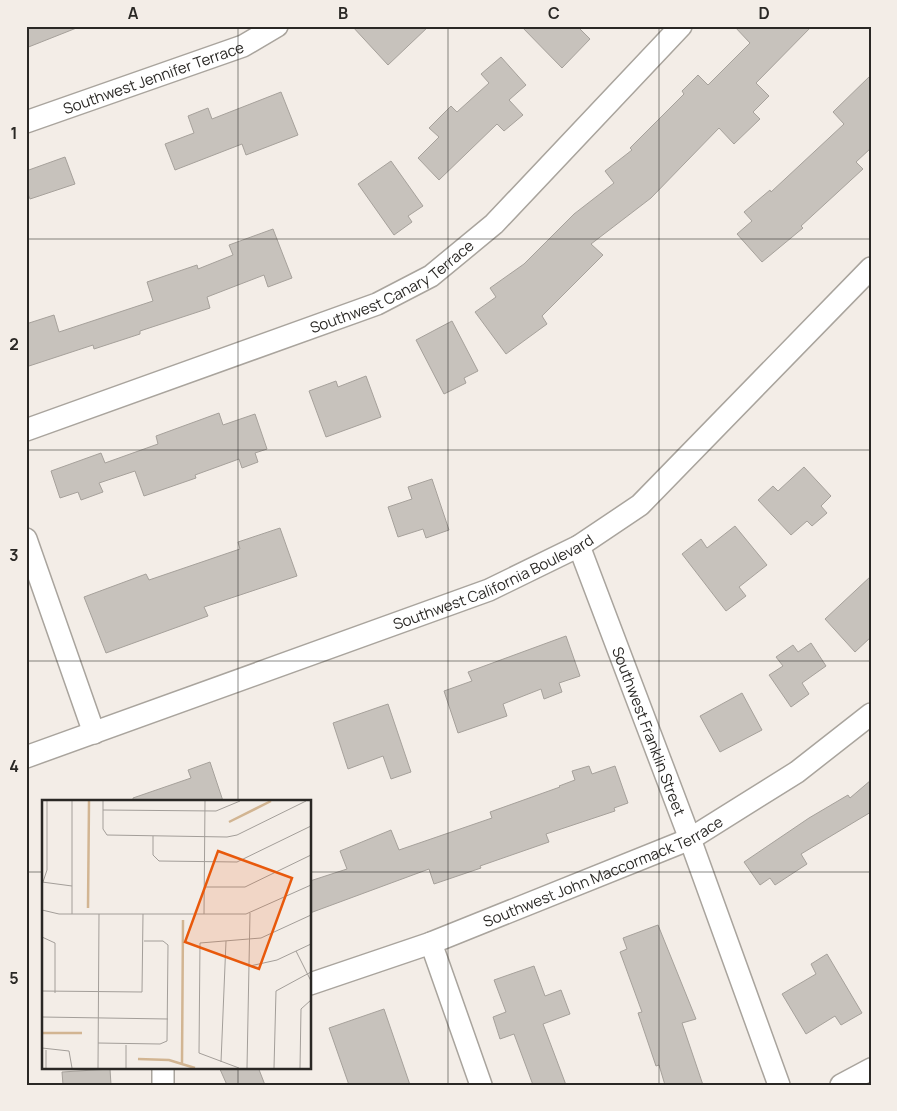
<svg xmlns="http://www.w3.org/2000/svg" width="897" height="1111" font-family="Manrope,sans-serif">
  <style>
    .building { fill: #c7c2bc; stroke: #a6a19b }
    .lines { fill: none; stroke-linecap: round; stroke-linejoin: round }
    .minor-casing { stroke: #a9a49d; stroke-width: 24 }
    .minor { stroke: #fff; stroke-width: 21 }
    .grid { fill: none; stroke: #2a2825; stroke-width: 1; stroke-opacity: 0.55 }
    .labels { text-anchor: middle; dominant-baseline: central; stroke-width: 4.5; stroke-linejoin: round; paint-order: stroke }
    .street-label { font-size: 15px; fill: #2a2825; stroke: #f3ede7 }
    .inset-river { fill: none; stroke: #d2b592; stroke-width: 2.5 }
    .inset-road { fill: none; stroke: #a39e99; stroke-width: 1 }
    .view { fill: #e8590c; fill-opacity: 0.15; stroke: #e8590c; stroke-width: 2.5 }
    .inset-edge { fill: none; stroke: #2a2825; stroke-width: 2.5 }
    .neatline { fill: none; stroke: #2a2825; stroke-width: 2 }
    .grid-label { font-size: 16px; text-anchor: middle; font-weight: bold; fill: #2a2825 }
  </style>
  <rect width="100%" height="100%" fill="#f3ede7"/>
  <!-- building -->
  <g class="building">
    <path d="M26 26H79V27L26 48Z"/>
    <path d="M352 26H429L388 65Z"/>
    <path d="M521 26H577L590 39 562 68Z"/>
    <path d="M734 26H812L756 83 769 96 753 112 760 119 734 144 719 128 651 198 591 244 603 255 542 316 547 324 506 354 475 312 496 297 490 288 524 264 574 214 614 183 605 171 632 150 630 148 684 94 682 91 698 75 708 85 750 43Z"/>
    <path d="M501 57 526 85 509 100 523 115 504 131 497 124 439 180 418 158 439 137 429 128 451 106 457 112 489 83 481 74Z"/>
    <path d="M871 75V148L856 162 863 169 801 226 803 228 762 262 737 234 752 221 744 212 770 190 771 192 844 124 833 112Z"/>
    <path d="M281 92 298 135 246 155 242 144 175 170 165 144 194 133 188 116 208 108 212 119Z"/>
    <path d="M65 157 75 184 30 199 26 189V171Z"/>
    <path d="M391 161 423 206 408 216 412 222 394 235 358 184Z"/>
    <path d="M273 229 292 278 268 287 264 275 207 297 210 308 140 331V334L94 349 93 345 26 367V324L54 315 59 332 153 301 147 282 197 265 198 269 233 255 229 245Z"/>
    <path d="M452 321 478 371 464 378 466 383 444 394 416 340Z"/>
    <path d="M366 376 381 417 326 437 309 391 336 381 338 387Z"/>
    <path d="M219 413 223 425 255 414 267 449 255 453 258 462 242 468 239 459 195 475 196 478 144 496 135 471 99 483 103 492 81 500 78 492 60 498 51 471 101 453 105 463 158 444 156 436Z"/>
    <path d="M804 467 831 496 821 506 827 513 812 526 807 521 791 535 758 500 773 486 778 491Z"/>
    <path d="M432 479 449 530 426 538 423 529 398 537 388 507 412 499 408 487Z"/>
    <path d="M735 526 767 565 739 587 746 596 726 611 682 554 701 539 707 548Z"/>
    <path d="M280 528 297 576 204 607 208 616 106 653 84 597 146 574 149 580 240 549 238 542Z"/>
    <path d="M871 576V637L855 652 825 619Z"/>
    <path d="M566 636 580 676 559 683 562 692 544 699 541 689 503 704 507 716 458 733 444 691 472 681 468 672Z"/>
    <path d="M811 643 826 666 802 683 809 694 791 707 769 675 783 666 776 657 793 645 798 652Z"/>
    <path d="M742 693 762 730 720 752 700 716Z"/>
    <path d="M388 704 411 772 391 779 383 756 348 769 333 723Z"/>
    <path d="M210 762 223 801H133V798L191 778 188 770Z"/>
    <path d="M589 766 592 774 615 766 628 803 614 808 615 811 546 834 549 842 480 866 481 868 434 884 429 869 310 913V881L347 869 340 851 391 830 399 850 492 818 490 812 560 787 559 786 575 780 572 771Z"/>
    <path d="M871 780V812L801 854 807 864 775 885 770 878 760 885 744 862 809 818 848 795 850 798Z"/>
    <path d="M658 925 696 1019 682 1023 703 1085H665L659 1065 656 1066 638 1013 642 1012 620 952 627 949 623 938Z"/>
    <path d="M827 954 862 1013 841 1025 835 1016 806 1034 782 994 816 974 811 964Z"/>
    <path d="M534 966 545 996 561 990 570 1014 543 1024 566 1085H533L514 1034 500 1039 493 1017 506 1012 494 980Z"/>
    <path d="M384 1009 410 1085H349L329 1028Z"/>
    <path d="M219 1067H258L265 1085H227Z"/>
    <path d="M110 1069 111 1085H63L62 1072Z"/>
  </g>
  <g class="lines">
    <!-- minor casing -->
    <g class="minor-casing">
      <g id="minor">
        <path id="s1" d="M26 122 243 46 277 26"/>
        <path id="s2" d="M26 430 377 304 431 276 494 224 681 26"/>
        <path d="M26 539 94 733"/>
        <path id="s3" d="M579 546 690 839 779 1085"/>
        <path id="s4" d="M26 757 489 590 579 546 640 505 871 268"/>
        <path d="M431 943 481 1085"/>
        <path id="s5" d="M310 984 431 943 690 839 797 772 871 714"/>
        <path d="M163 1085V1067"/>
        <path d="M841 1085 871 1069"/>
      </g>
    </g>
    <!-- minor -->
    <use href="#minor" class="minor"/>
  </g>
  <!-- grid -->
  <path class="grid" d="M238 26V801M448 26V1085M659 26V1085M26 239H871M26 450H871M26 661H871M26 872H44M310 872H871M238 1067V1085"/>
  <g class="labels">
    <!-- street labels -->
    <g class="street-label">
      <text stroke="none"><textPath href="#s1" startOffset="135">Southwest Jennifer Terrace</textPath></text>
      <text stroke="none"><textPath href="#s2" startOffset="394">Southwest Canary Terrace</textPath></text>
      <text stroke="none"><textPath href="#s4" startOffset="499">Southwest California Boulevard</textPath></text>
      <text stroke="none"><textPath href="#s3" startOffset="198">Southwest Franklin Street</textPath></text>
      <text stroke="none"><textPath href="#s5" startOffset="314">Southwest John Maccormack Terrace</textPath></text>
    </g>
  </g>
  <!-- overview -->
  <g transform="translate(42 800)">
    <rect width="269" height="269" fill="#f3ede7"/>
    <path class="inset-river" d="M187 22 229 1M46 108 47 1M0 233H40M96 259 127 260 153 268M140 264 141 120"/>
    <path class="inset-road" d="M61 1V29L65 35 185 37 195 35 264 1M61 10 174 11 198 1M111 36V55L117 61 195 62 269 26M0 82 30 86M1 82 5 70V1M162 87H203L269 55M0 110 17 114H204L269 85M30 114V1M162 114 163 1M0 137 13 143V193M254 151 269 181M208 166 235 160 269 144M0 191 100 192 101 114M0 217 126 219M56 243 118 244 125 241 126 145 121 141H102M0 248 27 251 30 268M179 262 184 141M4 268V250M56 268 57 114M84 268V245M197 268 157 253 158 143 219 138 269 115M205 268 208 113M232 268 234 191 269 172M258 268 259 209 269 200"/>
    <path class="view" d="M176 51 250 78 217 169 143 142Z"/>
    <rect width="269" height="269" class="inset-edge"/>
  </g>
  <!-- border -->
  <rect width="897" height="1111" fill="none" stroke="#f3ede7" stroke-width="55"/>
  <rect x="28" y="28" width="842" height="1056" class="neatline"/>
  <g class="grid-label">
    <text x="133" y="19">A</text>
    <text x="343" y="19">B</text>
    <text x="554" y="19">C</text>
    <text x="764" y="19">D</text>
    <text x="14" y="139">1</text>
    <text x="14" y="350">2</text>
    <text x="14" y="561">3</text>
    <text x="14" y="772">4</text>
    <text x="14" y="984">5</text>
  </g>
</svg>
